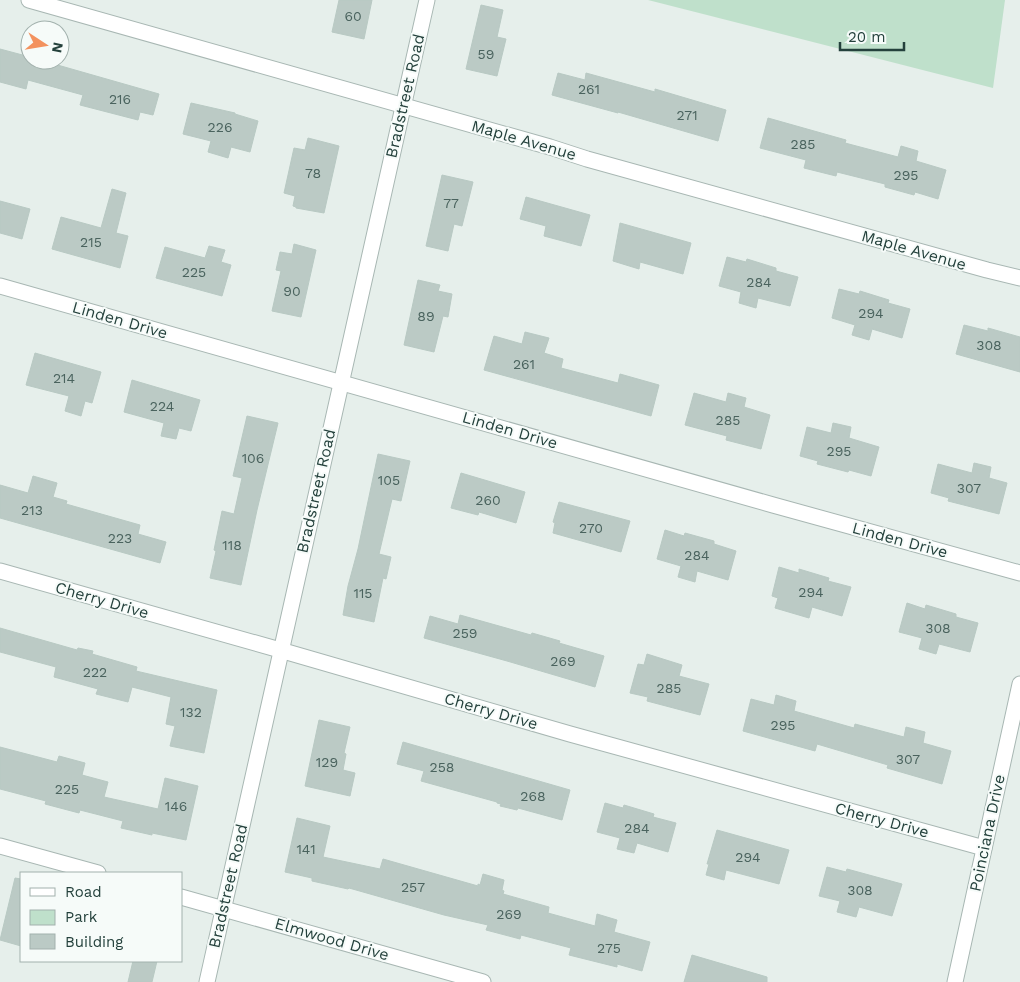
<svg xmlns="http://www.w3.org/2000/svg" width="1020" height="982" font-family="'Work Sans',sans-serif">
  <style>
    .green { fill: #bfe0cb }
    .building { fill: #bbcac5; stroke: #b8c9c3 }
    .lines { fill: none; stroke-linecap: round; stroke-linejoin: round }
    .minor-casing { stroke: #a8b7b3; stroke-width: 17 }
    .minor { stroke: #fff; stroke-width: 15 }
    .labels { text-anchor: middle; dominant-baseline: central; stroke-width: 4; stroke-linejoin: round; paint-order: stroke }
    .number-label { font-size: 14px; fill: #4a635e }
    .street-label { font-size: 16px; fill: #24413c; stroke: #f6fbf9 }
  </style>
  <rect width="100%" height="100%" fill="#e6efeb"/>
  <!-- green -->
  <path class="green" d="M648 0H1005L993 88Z"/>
  <!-- building -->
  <g class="building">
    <path d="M339 0H372L364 39 332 32Z"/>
    <path d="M481 5 503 10 497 37 506 39 497 76 466 69Z"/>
    <path d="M0 49 30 57V60H40L159 94 153 115 140 112 138 120 80 105 83 95 28 80 26 89 0 82Z"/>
    <path d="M558 73 585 80 586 73 655 92V89L726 110 718 141 618 112V113L552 95Z"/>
    <path d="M191 103 235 113V114L258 121 250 152 231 147 228 158 208 152 211 141 183 134Z"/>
    <path d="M768 118 846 140 845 143 898 157 901 146 918 151 916 161 946 170 938 199 915 192 914 195 885 187V184L837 172 836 176 804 168 806 160 760 148Z"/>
    <path d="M308 138 339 146 324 213 296 208V207L293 206 295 196 284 193 294 148 305 150Z"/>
    <path d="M442 175 473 182 462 226 454 224 448 251 426 246Z"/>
    <path d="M112 189 126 193 116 233 128 236 120 268 52 249 61 217 101 228Z"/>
    <path d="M526 197 590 215 581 246 544 236 546 226 520 219Z"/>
    <path d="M0 201 30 209 22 239 0 233Z"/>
    <path d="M620 223 691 243 683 274 640 262 639 269 613 261Z"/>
    <path d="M294 244 316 250 301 317 272 311 281 271 276 270 280 252 292 254Z"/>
    <path d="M209 246 225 250 221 262 231 265 222 296 156 278 165 247 205 258Z"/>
    <path d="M727 257 746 262 747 259 776 268V271L798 277 790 306 758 298 756 308 739 303 741 292 719 286Z"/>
    <path d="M418 280 440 285 438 291 452 294 448 317 443 316 434 352 404 345Z"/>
    <path d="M839 289 859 294 860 291 889 300 888 303 910 309 902 338 872 329 869 340 852 335 855 325 832 318Z"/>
    <path d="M964 325 988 331V328L1020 337V372L956 354Z"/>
    <path d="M525 332 549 338 544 353 563 359 561 368 618 383 620 374 659 385 651 416 484 370 494 336 522 344Z"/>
    <path d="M35 353 101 372 92 403 85 401 81 416 65 411 69 396 26 385Z"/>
    <path d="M132 380 200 400 191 431 179 428 176 439 161 436 164 423 124 412Z"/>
    <path d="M694 393 726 402 728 393 746 398 744 407 770 415 761 449 726 440 727 436 685 425Z"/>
    <path d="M247 416 278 423 257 510 241 585 210 578 216 551 214 550 222 511 234 514 242 478 233 476Z"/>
    <path d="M833 423 851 427 849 438 879 447 871 476 849 470 848 472 817 464 818 461 800 456 807 427 831 433Z"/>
    <path d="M378 454 410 461 401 501 392 499 379 554 391 557 386 579 383 578 374 622 343 615 348 586 358 549Z"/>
    <path d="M974 463 991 467 989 478 1007 483 999 514 948 501 949 498 931 493 938 464 972 473Z"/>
    <path d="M461 473 525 492 516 523 479 512 478 515 451 508Z"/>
    <path d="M33 476 57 483 53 497 67 501 66 504 140 525 138 534 166 542 160 563 0 518V485L28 493Z"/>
    <path d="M559 502 630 521 621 552 553 533 555 523 553 522Z"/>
    <path d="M665 530 684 536 685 533 714 541V544L736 551 728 580 697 571 695 582 678 577 681 566 657 559Z"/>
    <path d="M779 567 799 573V569L829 578 828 581 851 587 842 616 812 607 809 618 775 608 778 598 772 596Z"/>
    <path d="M907 603 925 609 926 605 956 614V617L978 623 970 652 939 644 936 654 919 649 922 638 899 632Z"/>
    <path d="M460 615 531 635 532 633 560 641 559 643 604 656 595 687 507 661 424 638 430 616 458 624Z"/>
    <path d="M0 628 77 650 78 648 93 651 92 654 137 667 136 671 217 690 204 753 170 746 175 726 166 724 171 697 132 687 128 702 96 694 98 689 54 677 56 667 0 652Z"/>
    <path d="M647 654 682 665 679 676 709 684 700 715 647 701 648 697 630 693 638 664 644 665Z"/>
    <path d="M776 695 796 701 794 711 854 728 855 724 904 737 906 727 925 732 923 743 951 751 942 784 887 768 888 765 817 744 815 751 743 731 751 699 774 705Z"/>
    <path d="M319 720 350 727 344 753 346 754 343 770 355 773 350 796 305 786Z"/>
    <path d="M403 742 570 790 562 820 518 808 517 810 500 806 501 804 497 803V802L421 781 424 771 397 764Z"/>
    <path d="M0 747 57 762 59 756 85 763 82 775 108 782 104 797 158 809 165 778 198 786 186 840 152 833V835L121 828 123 821 80 810 79 813 45 804 46 801 0 789Z"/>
    <path d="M605 803 623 808 624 805 654 814 653 817 676 823 668 852 637 843 634 853 617 849 620 838 597 832Z"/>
    <path d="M297 818 330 826 323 857 380 869 383 859 478 886V884L480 885 483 874 504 880 502 890 504 891 503 894 549 907 548 913 595 926 597 914 617 920 614 932 650 942 642 971 617 964V967L569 955 571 948 521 935 520 939 486 930 488 925 444 915 349 888 348 889 312 881V878L285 872Z"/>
    <path d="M717 830 789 850 779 884 726 870 724 880 706 875 709 864H707Z"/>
    <path d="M827 867 846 872 847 869 902 884 892 916 859 907 856 917 837 912 840 901 819 896Z"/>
    <path d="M15 878 21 879V946L0 940Z"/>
    <path d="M692 955 767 977V982H684Z"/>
    <path d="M133 961H157L152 982H128Z"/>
  </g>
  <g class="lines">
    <!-- minor casing -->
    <g class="minor-casing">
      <g id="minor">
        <path d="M29 0 550 147 587 159 987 270 1020 278"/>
        <path d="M0 286 773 505 1020 573"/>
        <path d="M0 571 280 650 570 734 984 848"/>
        <path d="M0 846 98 873"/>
        <path d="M181 897 483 982"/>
        <path d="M207 982 427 0"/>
        <path d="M955 982 1020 684"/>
      </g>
    </g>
    <!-- minor -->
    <use href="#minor" class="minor"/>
  </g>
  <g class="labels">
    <!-- number labels -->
    <g class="number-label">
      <text x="353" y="16">60</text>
      <text x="486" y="54">59</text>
      <text x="589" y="89">261</text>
      <text x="120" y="99">216</text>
      <text x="687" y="115">271</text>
      <text x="220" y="127">226</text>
      <text x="803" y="144">285</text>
      <text x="313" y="173">78</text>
      <text x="906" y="175">295</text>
      <text x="451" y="203">77</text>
      <text x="91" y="242">215</text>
      <text x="194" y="272">225</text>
      <text x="759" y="282">284</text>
      <text x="292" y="291">90</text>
      <text x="871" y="313">294</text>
      <text x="426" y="316">89</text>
      <text x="989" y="345">308</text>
      <text x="524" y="364">261</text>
      <text x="64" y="378">214</text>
      <text x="162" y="406">224</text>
      <text x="728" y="420">285</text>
      <text x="839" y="451">295</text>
      <text x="253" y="458">106</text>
      <text x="389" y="480">105</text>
      <text x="969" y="488">307</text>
      <text x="488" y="500">260</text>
      <text x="32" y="510">213</text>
      <text x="591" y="528">270</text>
      <text x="120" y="538">223</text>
      <text x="232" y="545">118</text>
      <text x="697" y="555">284</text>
      <text x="811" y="592">294</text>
      <text x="363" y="593">115</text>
      <text x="938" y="628">308</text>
      <text x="465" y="633">259</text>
      <text x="563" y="661">269</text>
      <text x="95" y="672">222</text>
      <text x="669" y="688">285</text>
      <text x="191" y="712">132</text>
      <text x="783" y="725">295</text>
      <text x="908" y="759">307</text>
      <text x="327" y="762">129</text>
      <text x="442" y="767">258</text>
      <text x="67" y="789">225</text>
      <text x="533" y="796">268</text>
      <text x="176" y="806">146</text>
      <text x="637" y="828">284</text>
      <text x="306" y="849">141</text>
      <text x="748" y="857">294</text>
      <text x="413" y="887">257</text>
      <text x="860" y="890">308</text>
      <text x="509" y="914">269</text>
      <text x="609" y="948">275</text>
    </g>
    <!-- street labels -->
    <g class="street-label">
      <text transform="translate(405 96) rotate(-77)">Bradstreet Road</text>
      <text transform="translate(524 140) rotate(16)">Maple Avenue</text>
      <text transform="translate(914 250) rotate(16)">Maple Avenue</text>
      <text transform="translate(120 320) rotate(16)">Linden Drive</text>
      <text transform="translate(510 430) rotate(16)">Linden Drive</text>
      <text transform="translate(316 491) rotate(-77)">Bradstreet Road</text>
      <text transform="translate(900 540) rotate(15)">Linden Drive</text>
      <text transform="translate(102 600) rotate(16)">Cherry Drive</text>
      <text transform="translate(491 711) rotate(16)">Cherry Drive</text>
      <text transform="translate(882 820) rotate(15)">Cherry Drive</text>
      <text transform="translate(987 833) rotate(-78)">Poinciana Drive</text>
      <text transform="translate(228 886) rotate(-77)">Bradstreet Road</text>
      <text transform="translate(332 939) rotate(16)">Elmwood Drive</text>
    </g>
  </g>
  <!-- legend -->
  <rect x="20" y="872" width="162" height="90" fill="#f6fbf9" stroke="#a2b1ad"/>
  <rect x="30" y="888" width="25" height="8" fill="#ffffff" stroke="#a2b1ad"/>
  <text x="65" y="897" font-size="15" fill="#24413c">Road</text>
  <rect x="30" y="910" width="25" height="15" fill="#bfe0cb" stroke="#a2b1ad"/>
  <text x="65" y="922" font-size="15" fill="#24413c">Park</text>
  <rect x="30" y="934" width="25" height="15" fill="#bbcac5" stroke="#a2b1ad"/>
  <text x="65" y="947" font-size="15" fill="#24413c">Building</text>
  <!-- north arrow -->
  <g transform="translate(45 45) rotate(102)"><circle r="24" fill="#f6fbf9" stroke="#a2b1ad"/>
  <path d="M0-4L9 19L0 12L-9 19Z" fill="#f3925f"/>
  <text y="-8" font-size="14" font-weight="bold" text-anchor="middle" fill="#24413c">N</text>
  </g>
  <!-- scale -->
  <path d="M840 42v8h64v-8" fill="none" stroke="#24413c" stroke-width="2.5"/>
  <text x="848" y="42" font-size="15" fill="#24413c" stroke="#f6fbf9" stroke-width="4" paint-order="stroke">20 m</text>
</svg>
